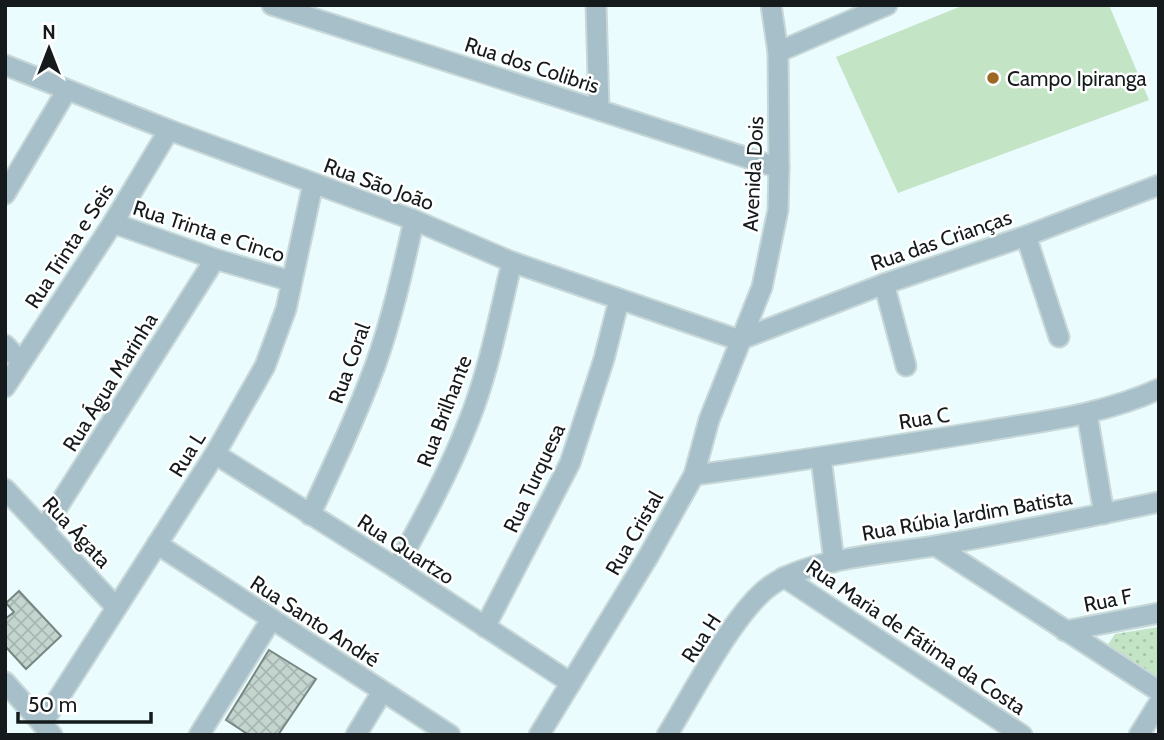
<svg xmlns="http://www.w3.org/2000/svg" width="1164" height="740" font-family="Cabin,sans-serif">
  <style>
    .grass { fill: url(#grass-dots) }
    .pitch { fill: #c3e4c5 }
    .building { fill: url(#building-cross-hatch); stroke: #788782; stroke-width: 2 }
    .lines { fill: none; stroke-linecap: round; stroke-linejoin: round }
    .minor-casing { stroke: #c8d8d9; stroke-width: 23 }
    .minor { stroke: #a6bfc9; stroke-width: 19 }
    .poi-dot { fill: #9e6722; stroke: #fff; stroke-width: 2.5 }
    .labels { text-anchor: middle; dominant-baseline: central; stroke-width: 5; stroke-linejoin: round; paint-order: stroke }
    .street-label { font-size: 21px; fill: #151b1c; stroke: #fff }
    .poi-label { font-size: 21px; fill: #151b1c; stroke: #fff; text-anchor: start }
  </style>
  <defs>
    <pattern id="grass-dots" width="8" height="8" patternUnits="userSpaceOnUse" patternTransform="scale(1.75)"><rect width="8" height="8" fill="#c3e4c5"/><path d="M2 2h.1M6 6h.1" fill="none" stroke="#a7c3a9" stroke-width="1.8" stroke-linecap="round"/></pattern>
    <pattern id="building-cross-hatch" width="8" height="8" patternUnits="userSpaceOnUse" patternTransform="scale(1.75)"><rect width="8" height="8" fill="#c4d5cf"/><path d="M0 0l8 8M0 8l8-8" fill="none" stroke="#a8b6b1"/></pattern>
  </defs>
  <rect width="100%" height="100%" fill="#eafcfd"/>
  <!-- grass -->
  <path class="grass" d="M1159 627V684L1105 649 1115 634Z"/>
  <!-- pitch -->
  <path class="pitch" d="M964 5H1109L1149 100 898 193 836 57Z"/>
  <!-- building -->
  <g class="building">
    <path d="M19 591 61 636 26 669 5 646V619L14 612 6 603Z"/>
    <path d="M269 650 316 679 278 735H249L226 720Z"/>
  </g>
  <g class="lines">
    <!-- minor casing -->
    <g class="minor-casing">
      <g id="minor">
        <path d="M272 5 779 168"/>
        <path d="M596 5 599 110"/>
        <path d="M778 52 887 5"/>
        <path d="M5 65 169 130 414 220 512 262 739 340"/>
        <path d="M5 194 67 90"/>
        <path d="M113 223 215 259 291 281"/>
        <path d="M1026 236 1059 337"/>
        <path d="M884 284 906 366"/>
        <path d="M739 340 884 284 1026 236 1159 185"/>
        <path d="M5 345 21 362"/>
        <path d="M5 387 113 223 169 130"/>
        <path d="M1087 414 1104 514"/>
        <path d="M215 454 396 568 571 683"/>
        <path d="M821 458 834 562"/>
        <path d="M694 475C787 463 880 448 973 433 1036 422 1100 416 1159 389"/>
        <path d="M5 489 116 607"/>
        <path d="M310 515C333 466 356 417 375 366 392 319 403 269 414 220"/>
        <path d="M43 530 215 259"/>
        <path d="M157 544 450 735"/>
        <path d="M936 546 1159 691"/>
        <path d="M396 568C422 521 448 474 468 423 489 372 499 315 512 262"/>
        <path d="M784 577 1022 735"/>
        <path d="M485 627 570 463 604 359 619 300"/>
        <path d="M1065 631 1159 613"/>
        <path d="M5 682 52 735"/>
        <path d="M42 724 215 454 265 366 286 309 313 184"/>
        <path d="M199 735 271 620"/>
        <path d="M356 735 382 692"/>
        <path d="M539 735 648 557 694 475 709 420 762 287 778 210 779 168 778 52 771 5"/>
        <path d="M667 735C692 695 734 612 770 586 809 558 886 554 934 546 1009 533 1084 518 1159 502"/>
        <path d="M1139 735 1159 703"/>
      </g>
    </g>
    <!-- minor -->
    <use href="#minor" class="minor"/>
  </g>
  <!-- markers -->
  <circle class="poi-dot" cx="993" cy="78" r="7"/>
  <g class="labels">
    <!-- street labels -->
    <g class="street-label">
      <text transform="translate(532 65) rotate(18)">Rua dos Colibris</text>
      <text transform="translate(753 174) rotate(-87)">Avenida Dois</text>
      <text transform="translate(379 184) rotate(20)">Rua São João</text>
      <text transform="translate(209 231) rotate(18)">Rua Trinta e Cinco</text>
      <text transform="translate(941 240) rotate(-19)">Rua das Crianças</text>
      <text transform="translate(69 246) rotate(-57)">Rua Trinta e Seis</text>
      <text transform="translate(349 363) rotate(-70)">Rua Coral</text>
      <text transform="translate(110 382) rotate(-58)">Rua Água Marinha</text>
      <text transform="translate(444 411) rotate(-69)">Rua Brilhante</text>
      <text transform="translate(924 418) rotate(-9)">Rua C</text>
      <text transform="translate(187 454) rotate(-58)">Rua L</text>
      <text transform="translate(534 478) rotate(-65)">Rua Turquesa</text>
      <text transform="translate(967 515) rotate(-10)">Rua Rúbia Jardim Batista</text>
      <text transform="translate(77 532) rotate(47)">Rua Ágata</text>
      <text transform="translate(634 533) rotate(-60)">Rua Cristal</text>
      <text transform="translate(406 549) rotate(33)">Rua Quartzo</text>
      <text transform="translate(1108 600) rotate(-11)">Rua F</text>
      <text transform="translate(315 621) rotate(33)">Rua Santo André</text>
      <text transform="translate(916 637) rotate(34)">Rua Maria de Fátima da Costa</text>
      <text transform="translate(701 638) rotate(-57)">Rua H</text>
    </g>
    <!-- poi labels -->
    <g class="poi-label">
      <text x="1007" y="78">Campo Ipiranga</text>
    </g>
  </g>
  <!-- border -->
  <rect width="1164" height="740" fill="none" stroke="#151b1c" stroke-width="14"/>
  <!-- north arrow -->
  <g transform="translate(49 49)" stroke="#ffffff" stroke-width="5" paint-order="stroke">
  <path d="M0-5L12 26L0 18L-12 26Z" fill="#151b1c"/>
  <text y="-10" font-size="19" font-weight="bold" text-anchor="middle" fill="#151b1c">N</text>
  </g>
  <!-- scale -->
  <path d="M18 712v10h133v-10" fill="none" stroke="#151b1c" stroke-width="3.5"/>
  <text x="28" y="712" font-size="21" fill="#151b1c" stroke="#ffffff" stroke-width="5" paint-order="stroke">50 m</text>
</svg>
